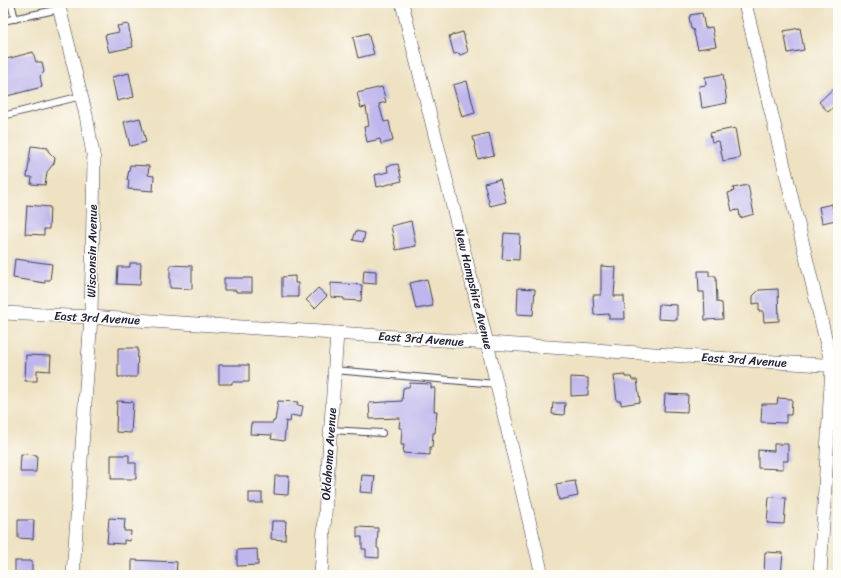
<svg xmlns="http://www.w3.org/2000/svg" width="841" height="578" font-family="Sriracha,sans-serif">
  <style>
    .building { fill: #beb6ec }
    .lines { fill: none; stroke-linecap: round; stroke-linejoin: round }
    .service-casing { stroke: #413f4f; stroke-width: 8 }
    .minor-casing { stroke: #413f4f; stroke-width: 14 }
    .service { stroke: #fff; stroke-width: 6 }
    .minor { stroke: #fff; stroke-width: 13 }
    .labels { text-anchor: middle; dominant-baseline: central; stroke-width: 3; stroke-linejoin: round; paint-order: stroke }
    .street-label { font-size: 12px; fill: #22223b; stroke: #fdfcf7 }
  </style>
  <rect width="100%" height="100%" fill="#fdfcf7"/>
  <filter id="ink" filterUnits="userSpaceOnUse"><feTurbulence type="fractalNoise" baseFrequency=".025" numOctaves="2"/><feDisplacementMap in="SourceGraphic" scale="8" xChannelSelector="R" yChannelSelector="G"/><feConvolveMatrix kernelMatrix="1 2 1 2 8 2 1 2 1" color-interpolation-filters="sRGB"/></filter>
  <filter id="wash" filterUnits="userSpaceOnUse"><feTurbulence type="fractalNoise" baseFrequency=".012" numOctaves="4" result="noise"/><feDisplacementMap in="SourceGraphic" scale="16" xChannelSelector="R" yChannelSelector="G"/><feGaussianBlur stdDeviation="0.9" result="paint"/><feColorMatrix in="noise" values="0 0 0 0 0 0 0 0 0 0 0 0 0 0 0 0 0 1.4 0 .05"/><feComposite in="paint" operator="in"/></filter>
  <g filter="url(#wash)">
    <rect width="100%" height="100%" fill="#eee2c2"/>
    <g id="blocks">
      <!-- building -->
      <g class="building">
        <path d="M702 13 705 28 712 27 716 46 698 49 693 29H691L689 17H690V15Z"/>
        <path d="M128 24 133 47 109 52 105 35 119 32 117 26Z"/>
        <path d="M800 28 804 50 788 53 784 31Z"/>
        <path d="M463 32 468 52 460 55 459 53 454 54 449 36Z"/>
        <path d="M368 33 374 54 358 58 353 37Z"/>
        <path d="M33 52 36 62H42L44 72 40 76 42 87 3 97V60Z"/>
        <path d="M129 73 134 97 117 101 112 77Z"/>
        <path d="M723 74 727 103 702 108 699 86 706 85 705 77Z"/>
        <path d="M467 81 475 113 462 117 453 85Z"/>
        <path d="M838 84V103L828 112 819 102Z"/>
        <path d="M382 87 386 102 379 104 384 122 389 121 393 141 381 144 380 139 367 142 364 127 369 126 366 107 361 108 357 93Z"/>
        <path d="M140 118 146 142 130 146 124 122Z"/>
        <path d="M735 128 740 158 723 161 719 141 712 142 710 133Z"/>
        <path d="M489 133 494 155 478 159 473 137Z"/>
        <path d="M31 146 48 148V151L55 158 54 163 47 172 45 185 31 184 32 177H27Z"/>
        <path d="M398 164 402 181 377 187 375 175 388 172 387 166Z"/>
        <path d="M130 165 149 166 148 175 154 176 153 191 128 189 129 180H127Z"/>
        <path d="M500 179 506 202 490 206 484 183Z"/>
        <path d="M748 185 754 214 740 218 739 210 732 211 728 193 734 191 733 188Z"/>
        <path d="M832 204 836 220 822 223 819 207Z"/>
        <path d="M27 205 50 207 49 229H44V235L25 234Z"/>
        <path d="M411 221 416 246 396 250 391 226Z"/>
        <path d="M356 231 365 233 363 242 353 240Z"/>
        <path d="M504 233 520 234 519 260 502 259Z"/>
        <path d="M15 259 52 264 50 280H45V283L13 278Z"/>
        <path d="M130 263H141L140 285 117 284 118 267H130Z"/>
        <path d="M170 265 192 266V289L170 288Z"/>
        <path d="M601 266 616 267 614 296H624L625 319H609V314L594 315 593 295H601Z"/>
        <path d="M364 270 376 271V284L363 283Z"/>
        <path d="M698 271H709V276H716L717 302 722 303 723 319 705 320 704 292H699Z"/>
        <path d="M295 276V283H298V297H282V277Z"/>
        <path d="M224 278H252V292H236V290H224Z"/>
        <path d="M427 279 433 306 416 309 410 283Z"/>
        <path d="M331 283 362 285 361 301 344 300V298L331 297Z"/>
        <path d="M318 288 327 296 315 308 306 300Z"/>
        <path d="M518 288 535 289 533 315 517 314Z"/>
        <path d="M778 289 779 321 764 322 763 311H759V303L753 304V296L759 290Z"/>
        <path d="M659 304 677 305V320L658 319Z"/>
        <path d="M118 348H138L137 377H118Z"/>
        <path d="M26 355 51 356 50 371 37 370V381H25Z"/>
        <path d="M219 365H249V382H232V384H219Z"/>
        <path d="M625 375V377H631L632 380H637L640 402 621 405V401H617L614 376Z"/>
        <path d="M571 377 588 378V395L571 396Z"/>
        <path d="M410 383 431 384V388H435L434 411H437L435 433H433L432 447H430V455L403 453 404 445H401L402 428H399L400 418 370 419 369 403 402 401 403 388H405V387H409Z"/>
        <path d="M665 394 688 395 687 412 664 411Z"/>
        <path d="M778 398 792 399 791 415H786V423L761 422 762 404H777Z"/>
        <path d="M117 401 133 402 131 433 116 432Z"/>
        <path d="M278 401 298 402 297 405 303 406 301 417 291 415 290 422 286 421 284 441 271 439 272 435 250 434 251 423H273V421H275Z"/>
        <path d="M553 403H565L564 415 552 414Z"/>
        <path d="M774 444H788V461H783V469L758 468V450L774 451Z"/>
        <path d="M21 454 37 455 36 472H20Z"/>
        <path d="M111 455H129V463H136V479H111Z"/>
        <path d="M362 475 375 476 373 493 360 492Z"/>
        <path d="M275 476H289L288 495 274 494Z"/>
        <path d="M575 481 578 496 559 500 556 484Z"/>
        <rect x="249" y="493" width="13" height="10"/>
        <path d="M769 497 786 498 784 524 767 523Z"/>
        <path d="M109 518 125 519 124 531H131L130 541 124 540V544L107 543Z"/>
        <path d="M18 520H34L33 539 18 538Z"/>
        <path d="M272 521H286L285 540 271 539Z"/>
        <path d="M357 527 378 528 377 548 379 549V558L366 557V549H362V537H357Z"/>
        <path d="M257 549 258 565 237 566V550Z"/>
        <path d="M765 552 783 553 781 575H764Z"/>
        <path d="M132 560 177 562 176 575 132 573Z"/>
        <rect x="15" y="561" width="17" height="14"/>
      </g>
    </g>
  </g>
  <g filter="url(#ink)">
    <use href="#blocks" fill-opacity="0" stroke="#413f4f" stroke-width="1"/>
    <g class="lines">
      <!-- service casing -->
      <g class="service-casing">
        <g id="service">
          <path d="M11 3 15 19"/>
          <path d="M3 21 60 9"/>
          <path d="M3 116 81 96"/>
          <path d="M334 370 496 384"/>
          <path d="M331 430 382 433"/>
        </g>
      </g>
      <!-- minor casing -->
      <g class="minor-casing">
        <g id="minor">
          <path d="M58 3 86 115 94 160 91 317 73 575"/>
          <path d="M402 3 487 343 542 575"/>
          <path d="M745 3 832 366 820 575"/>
          <path d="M3 313 91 317 838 366"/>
          <path d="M321 575 337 333"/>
        </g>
      </g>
      <!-- service -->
      <use href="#service" class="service"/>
      <!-- minor -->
      <use href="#minor" class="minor"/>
    </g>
  </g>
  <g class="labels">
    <!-- street labels -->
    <g class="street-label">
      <text transform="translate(92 251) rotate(-89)">Wisconsin Avenue</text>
      <text transform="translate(474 289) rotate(76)">New Hampshire Avenue</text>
      <text transform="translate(97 318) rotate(3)">East 3rd Avenue</text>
      <text transform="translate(421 339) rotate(4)">East 3rd Avenue</text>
      <text transform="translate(744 360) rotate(4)">East 3rd Avenue</text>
      <text transform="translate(329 454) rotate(-86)">Oklahoma Avenue</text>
    </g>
  </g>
  <!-- margin -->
  <rect width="841" height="578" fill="none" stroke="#fdfcf7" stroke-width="16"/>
</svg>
